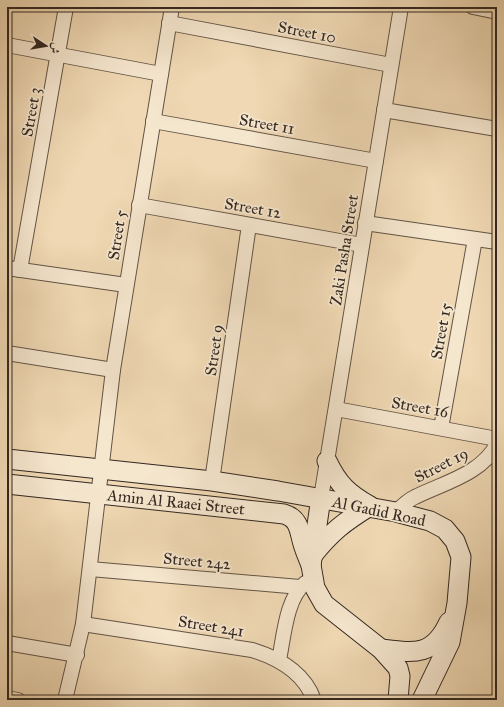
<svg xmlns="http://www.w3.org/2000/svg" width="504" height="707" font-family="'IM FELL Great Primer',Amiri,serif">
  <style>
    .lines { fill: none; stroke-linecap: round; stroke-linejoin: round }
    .street-casing { stroke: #635446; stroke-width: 16 }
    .secondary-casing { stroke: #342821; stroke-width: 21 }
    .street { stroke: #f5e6ce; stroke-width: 14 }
    .secondary { stroke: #f5e6ce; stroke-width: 19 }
    .labels { text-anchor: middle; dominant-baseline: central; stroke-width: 3.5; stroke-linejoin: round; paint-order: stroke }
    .street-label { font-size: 16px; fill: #342821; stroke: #f5e6ce }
  </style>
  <rect width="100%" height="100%" fill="#efd8b3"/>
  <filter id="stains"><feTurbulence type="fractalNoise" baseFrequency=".005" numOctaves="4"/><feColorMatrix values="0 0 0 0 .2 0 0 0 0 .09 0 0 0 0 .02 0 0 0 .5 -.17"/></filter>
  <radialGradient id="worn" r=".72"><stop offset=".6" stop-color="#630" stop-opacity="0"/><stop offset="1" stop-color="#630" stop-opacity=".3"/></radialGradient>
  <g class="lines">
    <!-- street casing -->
    <g class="street-casing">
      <g id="street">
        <path d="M473 7 497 12"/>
        <path d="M169 23 391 65"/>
        <path d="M7 45 161 74"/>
        <path d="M384 110 497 129"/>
        <path d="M153 121 376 161"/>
        <path d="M139 205 362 245"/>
        <path d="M365 223 497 242"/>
        <path d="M7 268 126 285"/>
        <path d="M20 270 66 7"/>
        <path d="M7 353 113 370"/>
        <path d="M336 409 497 439"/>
        <path d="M441 428 475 239"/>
        <path d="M212 481 249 225"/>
        <path d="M321 498 401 7"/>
        <path d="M396 512C402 506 408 500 415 497 443 483 482 474 497 444"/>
        <path d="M90 569 300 587"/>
        <path d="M83 624 252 650C278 658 304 672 314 700"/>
        <path d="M7 643 77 655"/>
        <path d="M279 660C284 636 286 599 305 583"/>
        <path d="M7 698 18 700"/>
        <path d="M65 700 83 624 113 370 172 7"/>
      </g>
    </g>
    <!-- secondary casing -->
    <g class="secondary-casing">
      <g id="secondary">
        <path d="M7 459 212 481 278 491 396 512 430 521 445 529 455 541 461 557 457 603 450 642 422 700"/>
        <path d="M7 484 284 514C300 519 299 531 303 544 305 551 308 558 311 565"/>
        <path d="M321 498 311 565 315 588 324 604 381 649 398 668 400 676 398 700"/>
        <path d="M312 556C331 532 344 522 370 506 348 494 338 484 327 461"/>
        <path d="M381 649C414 653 433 657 449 622"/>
      </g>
    </g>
    <!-- street -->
    <use href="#street" class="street"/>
    <!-- secondary -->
    <use href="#secondary" class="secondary"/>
  </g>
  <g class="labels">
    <!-- street labels -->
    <g class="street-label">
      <text transform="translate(307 32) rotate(11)">Street 10</text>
      <text transform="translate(31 112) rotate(-80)">Street 3</text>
      <text transform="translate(267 124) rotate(10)">Street 11</text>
      <text transform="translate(253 208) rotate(10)">Street 12</text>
      <text transform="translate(117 235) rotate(-81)">Street 5</text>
      <text transform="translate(344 250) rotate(-81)">Zaki Pasha Street</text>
      <text transform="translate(441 331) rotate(-80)">Street 15</text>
      <text transform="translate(214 350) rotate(-82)">Street 9</text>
      <text transform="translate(420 407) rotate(10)">Street 16</text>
      <text transform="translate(441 465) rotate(-27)">Street 19</text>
      <text transform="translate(176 502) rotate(6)">Amin Al Raaei Street</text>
      <text transform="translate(379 511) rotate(12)">Al Gadid Road</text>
      <text transform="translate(197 561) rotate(5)">Street 242</text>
      <text transform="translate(211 626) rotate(9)">Street 241</text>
    </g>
  </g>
  <!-- margin -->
  <rect width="504" height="707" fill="none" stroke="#efd8b3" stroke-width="24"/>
  <rect x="8" y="8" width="488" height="691" fill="none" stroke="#342821" stroke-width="2"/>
  <rect x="12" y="12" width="480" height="683" fill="none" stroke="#342821"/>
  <!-- north arrow -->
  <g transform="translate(46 46) rotate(102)" stroke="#f5e6ce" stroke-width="3" paint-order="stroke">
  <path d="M0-3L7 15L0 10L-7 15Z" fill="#342821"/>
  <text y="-6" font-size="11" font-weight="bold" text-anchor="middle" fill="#342821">ش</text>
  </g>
  <rect width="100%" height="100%" filter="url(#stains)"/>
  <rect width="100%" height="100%" fill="url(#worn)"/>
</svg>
